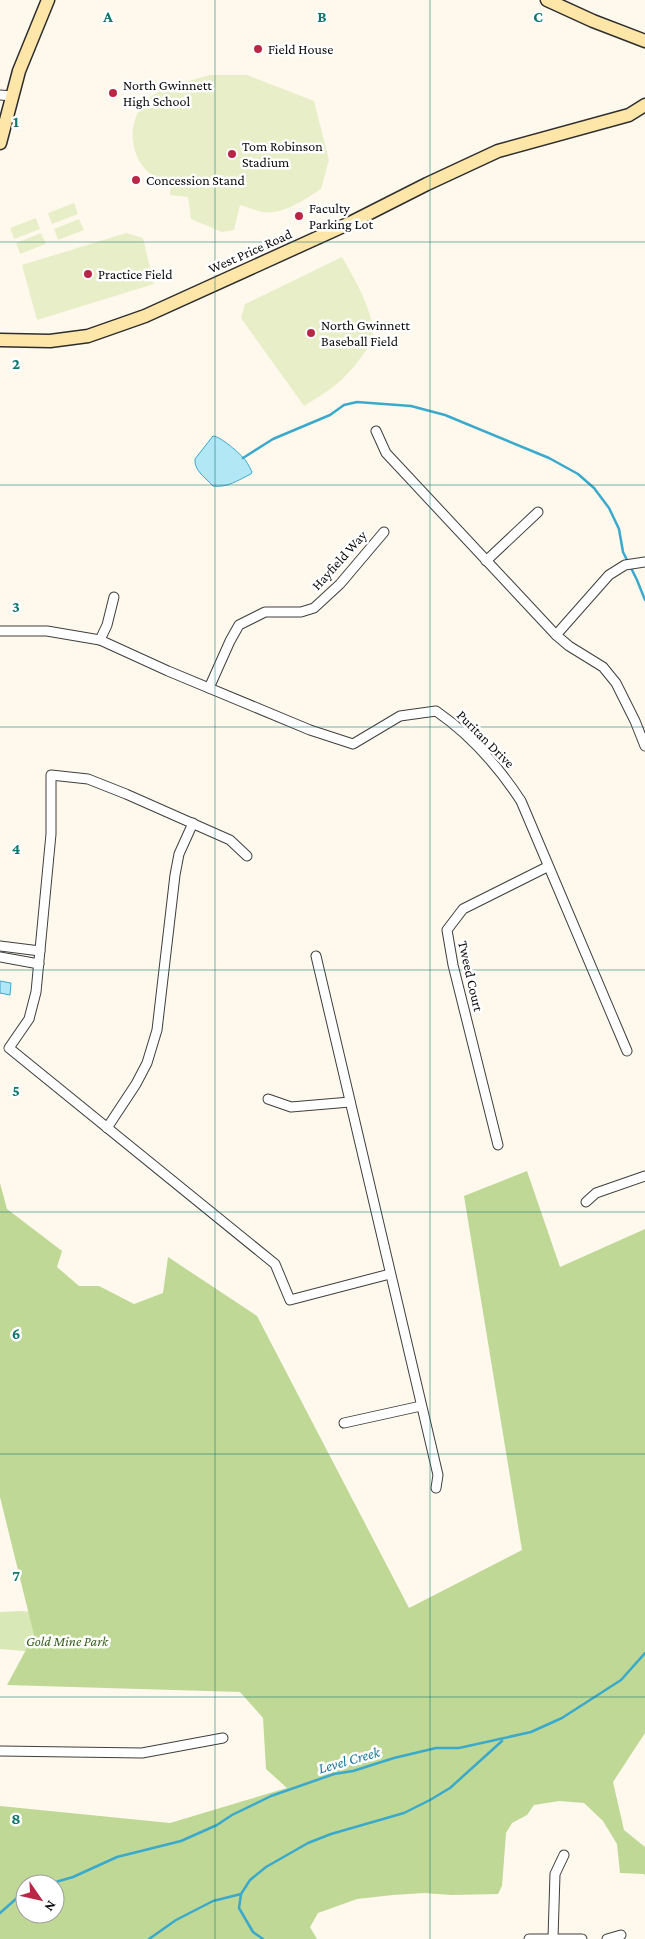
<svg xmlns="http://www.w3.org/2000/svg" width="645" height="1939" font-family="'Crimson Pro',serif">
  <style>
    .green { fill: #d8e8b7 }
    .forest { fill: #bfd896; fill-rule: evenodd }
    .pitch { fill: #e8efc8 }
    .water { fill: #b2e7f5; stroke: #3aa9cb }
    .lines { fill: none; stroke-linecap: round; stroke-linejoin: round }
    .stream { stroke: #3aa9cb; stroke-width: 2.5 }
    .street-casing { stroke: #3f3f3f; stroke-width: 11 }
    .secondary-casing { stroke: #2e2e2e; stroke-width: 15 }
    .street { stroke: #fff; stroke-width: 9 }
    .secondary { stroke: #fde6a8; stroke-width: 12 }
    .grid { fill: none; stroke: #0f766e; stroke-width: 1; stroke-opacity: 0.55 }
    .poi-dot { fill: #ba2746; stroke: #fff; stroke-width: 2 }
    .labels { text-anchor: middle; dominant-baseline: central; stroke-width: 5; stroke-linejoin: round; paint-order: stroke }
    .poi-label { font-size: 14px; fill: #0c0c0c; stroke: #fff; text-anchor: start }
    .street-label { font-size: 14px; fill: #0c0c0c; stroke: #fff }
    .park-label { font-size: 14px; font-style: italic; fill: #38631e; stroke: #fff }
    .water-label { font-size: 15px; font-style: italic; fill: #18789c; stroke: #fff }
    .grid-label { font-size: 16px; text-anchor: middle; font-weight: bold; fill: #0f766e; stroke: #fff; stroke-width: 5; stroke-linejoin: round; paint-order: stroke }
  </style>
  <rect width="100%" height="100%" fill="#fff8ec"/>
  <!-- green -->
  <path class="green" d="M22 1611 47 1614 37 1652 0 1649V1612Z"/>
  <!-- forest -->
  <path class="forest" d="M527 1171 560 1267 645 1229V1733L613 1782 624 1830 645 1847V1876L644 1874 620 1873 617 1844 603 1821 584 1803 559 1801 534 1805 527 1815 512 1823 506 1833 502 1886 498 1894 451 1895 424 1893 393 1895 357 1899 318 1913 310 1927 317 1939H0V1806L170 1823 287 1788 266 1769 263 1718 240 1692 7 1685 34 1635 0 1497V1183L7 1209 62 1251 57 1267 79 1286H99L134 1304 163 1293 168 1257 257 1316 409 1608 522 1550 464 1196ZM25 1884H55V1914H25Z"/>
  <!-- pitch -->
  <g class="pitch">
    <path d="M210 75H247L314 101 329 160 321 189C305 199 284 215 263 212 256 211 248 207 240 205L234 230 222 232 191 219 188 197 170 195 171 184C162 180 151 176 144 168 125 144 130 107 158 92 172 84 194 80 210 75Z"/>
    <path d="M74 203 78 214 52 224 48 213Z"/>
    <path d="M36 218 40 229 14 239 10 228Z"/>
    <path d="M79 219 84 230 58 240 54 229Z"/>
    <path d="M41 233 46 244 20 254 16 243Z"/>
    <path d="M126 233 143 238 154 284 37 320 22 265Z"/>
    <path d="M342 257C353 276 380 321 371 343 369 348 364 352 362 356 345 380 329 391 304 406L241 318 245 304Z"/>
  </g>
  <!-- water -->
  <g class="water">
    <path d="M213 436C220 436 241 454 246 461 248 464 250 468 252 472L251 474C238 480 228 488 213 486 206 478 194 471 195 459Z"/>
    <path d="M0 981 11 983 10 995 0 993Z"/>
  </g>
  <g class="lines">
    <!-- stream -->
    <g class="stream">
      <path d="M243 458 273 439 330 415 344 405 357 402 411 406 445 415 549 458 578 474 594 488 609 508 619 529 623 552 637 580 645 600"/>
      <path d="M49 1884 73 1877 117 1857 181 1841 217 1825 232 1815 271 1796 334 1774 353 1771 394 1758 436 1748H459L531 1732 562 1718 621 1680 645 1653"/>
      <path d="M0 1913 25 1891"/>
      <path d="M149 1939 176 1920 213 1901 241 1894"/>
      <path d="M263 1939 253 1932 239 1908 241 1894 250 1880 266 1867 308 1843 331 1834 404 1813 430 1800 450 1788 502 1741"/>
    </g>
    <!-- street casing -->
    <g class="street-casing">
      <g id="street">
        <path d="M0 95 12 96"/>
        <path d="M376 431 386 453 556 635 569 646 603 667 616 683 635 721 645 746"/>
        <path d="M486 561 538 512"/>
        <path d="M0 631H47L100 640 168 671 310 730 353 744 400 716 436 711C471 735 498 766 521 801L627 1051"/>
        <path d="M556 635 609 575 625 565 645 562"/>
        <path d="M100 640 107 625 114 597"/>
        <path d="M209 688 230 641 239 625 265 612H301L314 608 340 584 384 532"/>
        <path d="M247 856 230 840 126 794 88 779 51 775V834L36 992 29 1019 9 1048 275 1264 290 1300 390 1274"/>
        <path d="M0 946 40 951"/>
        <path d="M316 956 438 1475 436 1488"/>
        <path d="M0 957 39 964"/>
        <path d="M268 1099 291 1107 350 1102"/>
        <path d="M107 1128 136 1084 147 1063 157 1030 175 875 179 854 193 823"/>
        <path d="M498 1145 453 965 447 930 463 909 547 867"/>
        <path d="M586 1202 596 1193 645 1176"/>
        <path d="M344 1423 421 1406"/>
        <path d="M0 1751 142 1753 223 1738"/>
        <path d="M553 1938 555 1874 564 1855"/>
        <path d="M529 1939H582"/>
        <path d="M607 1939 621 1935"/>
      </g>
    </g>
    <!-- secondary casing -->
    <g class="secondary-casing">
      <g id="secondary">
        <path d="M547 0 593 21 645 41"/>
        <path d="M0 143 19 71 48 0"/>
        <path d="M0 340 50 341 88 336 145 316 350 223 427 184 498 151 629 115 645 105"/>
      </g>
    </g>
    <!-- street -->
    <use href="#street" class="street"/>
    <!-- secondary -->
    <use href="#secondary" class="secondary"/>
  </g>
  <!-- grid -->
  <path class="grid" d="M215 0V1939M430 0V1939M0 242H645M0 485H645M0 727H645M0 970H645M0 1212H645M0 1454H645M0 1697H645"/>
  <!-- markers -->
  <g class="poi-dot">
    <circle cx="258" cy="49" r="5"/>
    <circle cx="113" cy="93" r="5"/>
    <circle cx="232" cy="154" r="5"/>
    <circle cx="136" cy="180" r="5"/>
    <circle cx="299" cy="216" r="5"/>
    <circle cx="88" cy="274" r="5"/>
    <circle cx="311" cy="333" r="5"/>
  </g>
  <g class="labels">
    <!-- poi labels -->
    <g class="poi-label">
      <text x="268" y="49">Field House</text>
      <text x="123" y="85">North Gwinnett<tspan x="123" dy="16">High School</tspan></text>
      <text x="242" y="146">Tom Robinson<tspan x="242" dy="16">Stadium</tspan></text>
      <text x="146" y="180">Concession Stand</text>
      <text x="309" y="208">Faculty<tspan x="309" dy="16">Parking Lot</tspan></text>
      <text x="98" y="274">Practice Field</text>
      <text x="321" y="325">North Gwinnett<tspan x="321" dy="16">Baseball Field</tspan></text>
    </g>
    <!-- street labels -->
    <g class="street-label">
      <text transform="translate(250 251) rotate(-24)">West Price Road</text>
      <text transform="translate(339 560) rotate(-48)">Hayfield Way</text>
      <text transform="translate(486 739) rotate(45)">Puritan Drive</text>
      <text transform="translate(471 976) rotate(77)">Tweed Court</text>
    </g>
    <!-- park labels -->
    <g class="park-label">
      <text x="67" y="1641">Gold Mine Park</text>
    </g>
    <!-- water labels -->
    <g class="water-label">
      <text transform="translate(349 1760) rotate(-16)">Level Creek</text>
    </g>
  </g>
  <g class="grid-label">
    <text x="108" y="22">A</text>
    <text x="322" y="22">B</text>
    <text x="538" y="22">C</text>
    <text x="16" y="127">1</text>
    <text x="16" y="369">2</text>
    <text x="16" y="612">3</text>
    <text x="16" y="854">4</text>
    <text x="16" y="1096">5</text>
    <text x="16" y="1339">6</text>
    <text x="16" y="1581">7</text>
    <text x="16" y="1824">8</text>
  </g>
  <!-- north arrow -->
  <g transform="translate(40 1899) rotate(124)"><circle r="24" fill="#ffffff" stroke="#9e9e9e"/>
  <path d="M0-4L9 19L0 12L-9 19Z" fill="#ba2746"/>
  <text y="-8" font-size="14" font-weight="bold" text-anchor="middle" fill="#0c0c0c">N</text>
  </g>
</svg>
